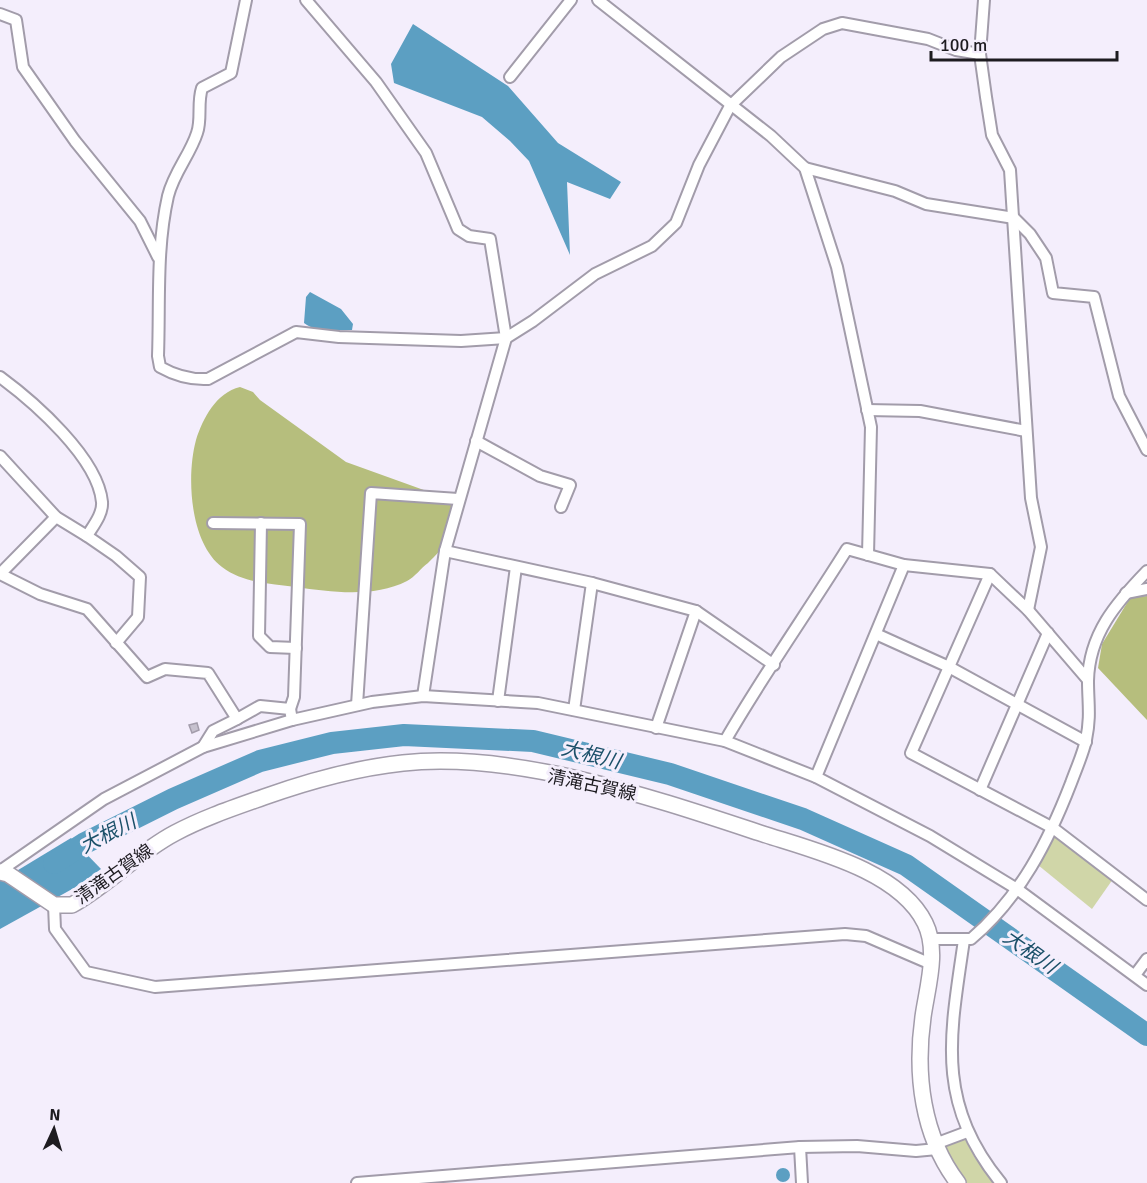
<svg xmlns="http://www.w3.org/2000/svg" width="1147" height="1183" font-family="Signika,'Noto Sans JP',sans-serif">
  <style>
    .green { fill: #d0d6a8 }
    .forest { fill: #b6be7d }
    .water { fill: #5c9fc2 }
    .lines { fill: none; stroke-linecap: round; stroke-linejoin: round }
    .river { stroke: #5c9fc2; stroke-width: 22 }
    .building { fill: #c6c1ce; stroke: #a39dab; stroke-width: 1.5 }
    .minor-casing { stroke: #a29caa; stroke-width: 14 }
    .secondary-casing { stroke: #a29caa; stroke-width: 18 }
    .minor { stroke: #fff; stroke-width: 10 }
    .secondary { stroke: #fff; stroke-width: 15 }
    .labels { text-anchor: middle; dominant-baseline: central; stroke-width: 6; stroke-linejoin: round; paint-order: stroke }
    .street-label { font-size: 18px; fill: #1d1b20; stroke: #f4eefc }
    .water-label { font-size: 20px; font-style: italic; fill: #1b5069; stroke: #f4eefc }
  </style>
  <rect width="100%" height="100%" fill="#f4eefc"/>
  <!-- green -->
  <g class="green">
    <path d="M1055 836 1113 879 1092 909 1038 865Z"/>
    <path d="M965 1138 975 1158 995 1183H967L944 1147Z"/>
  </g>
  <!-- forest -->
  <g class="forest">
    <path d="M240 387 253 392 260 400 346 462 446 498 453 507C452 516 453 530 448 539 444 547 435 556 428 563 421 568 415 577 407 581 374 598 331 592 296 587 271 584 243 583 222 567 190 543 186 477 196 440 203 418 216 393 240 387Z"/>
    <path d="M1147 596V720L1098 668 1102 644 1130 598Z"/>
  </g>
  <!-- water -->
  <g class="water">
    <path d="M413 24 508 86 558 143 621 182 610 199 567 182 570 255 529 161 510 141 482 117 394 83 391 64Z"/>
    <path d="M310 292 341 309 353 324 352 330C337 330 316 333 304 323L306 297Z"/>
    <path d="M71 838 101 869 74 888 0 929V881Z"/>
    <circle cx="783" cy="1175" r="7"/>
  </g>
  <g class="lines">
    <!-- river -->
    <path class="river" d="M54 863 85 843 173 799 260 761 332 743 404 735 533 741 670 774 803 819 906 865 1147 1035"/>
  </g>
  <!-- building -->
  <path class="building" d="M197 723 199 730 192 733 189 725Z"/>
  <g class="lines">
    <!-- minor casing -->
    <g class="minor-casing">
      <g id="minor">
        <path d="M246 0 231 73 202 88C197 103 202 119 197 133 190 155 174 172 168 196 156 249 160 302 158 356L160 367C176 376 190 380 208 379L296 332 339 337 461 341 506 338 533 321 595 274 652 246 676 223 699 165 730 106 781 57 823 29 842 23 928 39 956 50 980 54"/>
        <path d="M306 0 376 82 426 153 458 229 469 236 490 239 506 338 445 551 423 696"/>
        <path d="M598 0 771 136 805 168 837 267 871 427 868 555"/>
        <path d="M984 0 980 54 986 97 992 135 1010 170 1031 498 1041 547 1028 610"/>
        <path d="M0 14 16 20 23 67 75 141 140 221 158 257"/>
        <path d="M510 77 571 0"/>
        <path d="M805 168 895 191 926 204 1014 218 1030 234 1046 258 1053 293 1094 297 1119 396 1147 450"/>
        <path d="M0 377C34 402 98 458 102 502 103 514 93 526 87 536L116 556 140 577 138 617 116 643"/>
        <path d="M867 410 920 411 1026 431"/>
        <path d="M476 441 540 476 570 485 561 507"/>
        <path d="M0 456 56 517 87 536"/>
        <path d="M213 523 300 524 294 697 290 709"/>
        <path d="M261 523 259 636 270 647 296 648"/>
        <path d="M445 551 592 583 696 611 774 665"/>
        <path d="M0 574 40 594 87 609 147 677 165 669 208 673 237 719 260 706 290 709 292 720"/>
        <path d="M0 574 56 517"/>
        <path d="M990 574 911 753 1053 828 1147 900"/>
        <path d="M1126 593 1147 589"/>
        <path d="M876 634 949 667 1086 742"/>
        <path d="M498 701 516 567"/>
        <path d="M357 705 371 493 458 499"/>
        <path d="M574 710 592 583"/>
        <path d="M656 728 696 611"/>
        <path d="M725 741C763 675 807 613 847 549L904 565 990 574 1028 610 1088 680"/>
        <path d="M203 747 213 731 237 719"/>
        <path d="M816 777 904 565"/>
        <path d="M980 790 1048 633"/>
        <path d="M0 871 104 799 203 747 292 720 372 702 423 696 538 703 725 741 816 777 930 836 1017 889 1147 985"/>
        <path d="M54 905 55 929 86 972 155 987 845 934 866 936 931 964"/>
        <path d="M930 939H971C1020 898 1049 840 1071 783 1076 769 1083 754 1086 740 1091 716 1088 703 1088 681 1089 634 1116 603 1147 571"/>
        <path d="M964 940C950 1036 935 1102 1001 1183"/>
        <path d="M1135 975 1147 959"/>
        <path d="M935 1144 967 1132"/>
        <path d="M800 1147 802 1183"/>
        <path d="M357 1183 800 1147 857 1146 916 1151 937 1149"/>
      </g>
    </g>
    <!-- secondary casing -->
    <g class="secondary-casing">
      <path id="secondary" d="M0 872 8 874 54 905H72C108 885 137 853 175 833 203 818 233 808 264 797 309 781 356 768 403 763 516 751 654 798 760 833 812 850 899 870 925 923 939 951 927 988 923 1017 915 1074 922 1136 958 1183"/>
    </g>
    <!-- minor -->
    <use href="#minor" class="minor"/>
    <!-- secondary -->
    <use href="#secondary" class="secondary"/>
  </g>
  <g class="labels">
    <!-- street labels -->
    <g class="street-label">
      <text transform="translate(592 785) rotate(12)">清滝古賀線</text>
      <text transform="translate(114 874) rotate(-35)">清滝古賀線</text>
    </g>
    <!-- water labels -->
    <g class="water-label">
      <text transform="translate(591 755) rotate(14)">大根川</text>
      <text transform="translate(108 834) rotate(-27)">大根川</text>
      <text transform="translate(1030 952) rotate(35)">大根川</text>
    </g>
  </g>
  <!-- north arrow -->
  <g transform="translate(54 1129) rotate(4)" stroke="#f4eefc" stroke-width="4.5" paint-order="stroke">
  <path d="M0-4.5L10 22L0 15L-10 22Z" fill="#1d1b20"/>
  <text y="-9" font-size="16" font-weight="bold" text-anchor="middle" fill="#1d1b20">N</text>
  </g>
  <!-- scale -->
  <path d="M931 51v9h186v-9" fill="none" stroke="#1d1b20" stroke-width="3"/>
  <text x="940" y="51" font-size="18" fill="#1d1b20" stroke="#f4eefc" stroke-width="4.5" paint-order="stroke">100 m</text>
</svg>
